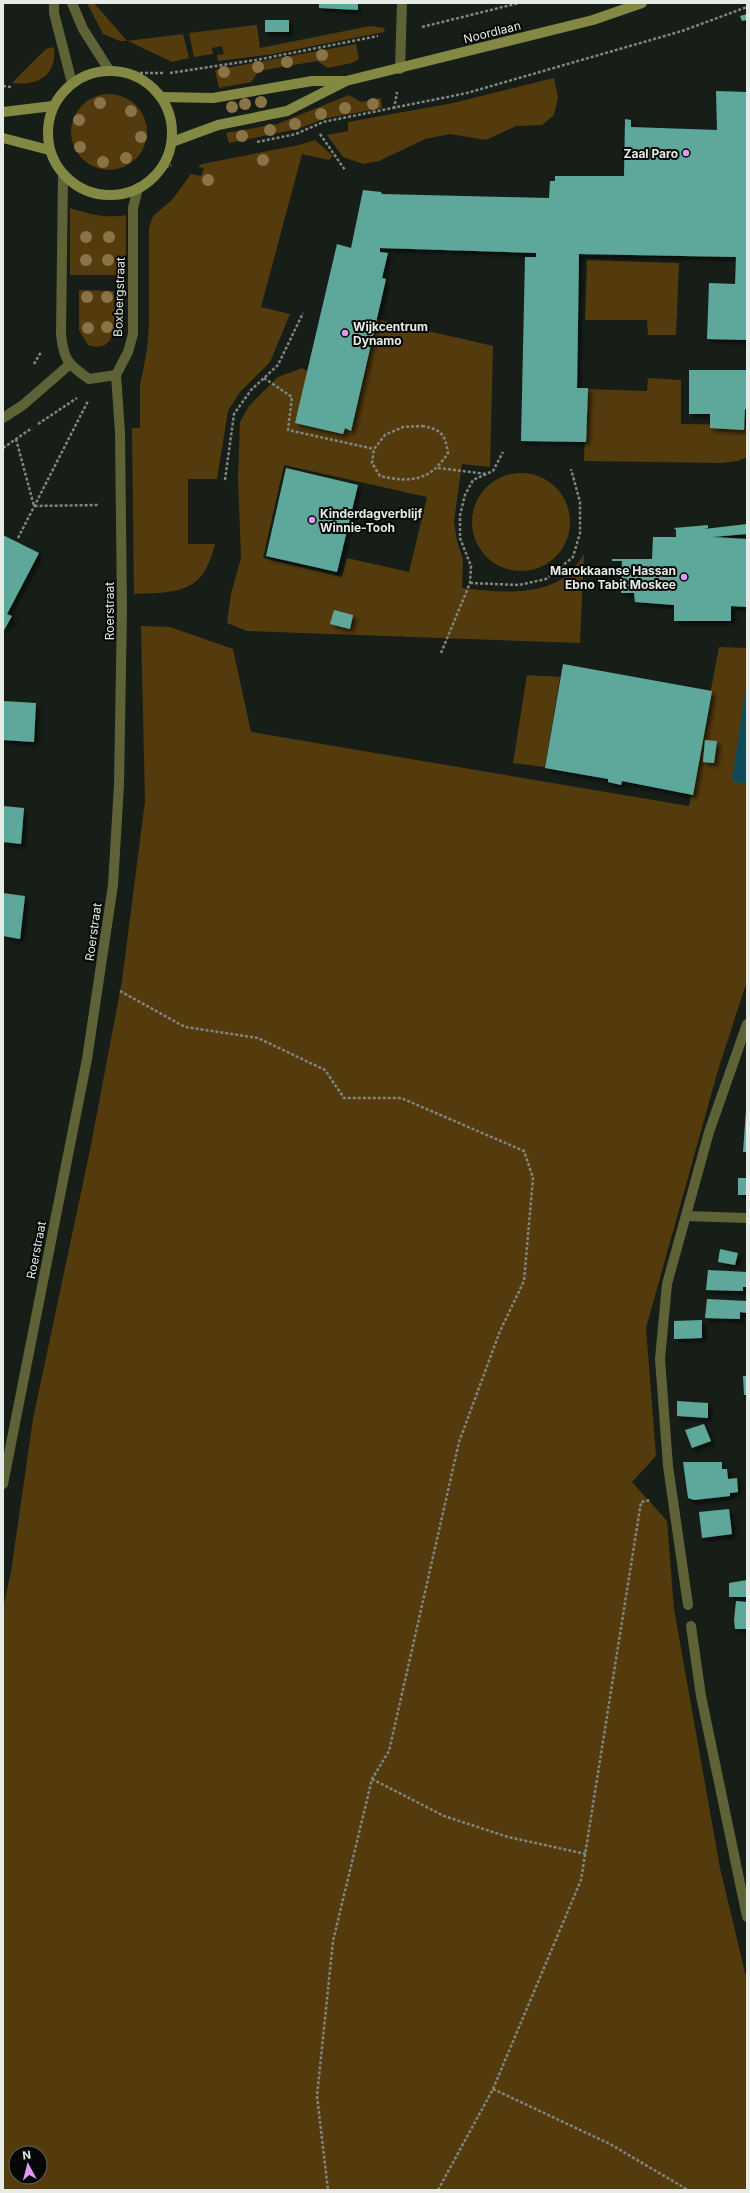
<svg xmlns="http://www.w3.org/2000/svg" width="750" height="2193" font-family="Inter,sans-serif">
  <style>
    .green { fill: #543b0d; fill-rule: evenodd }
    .water { fill: #0e4b58 }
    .building { fill: #5da89b; filter: url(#shadow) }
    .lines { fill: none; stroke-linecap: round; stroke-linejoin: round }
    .path { stroke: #7f857f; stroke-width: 2.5; stroke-dasharray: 3 2; stroke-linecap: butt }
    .lane { stroke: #5e6237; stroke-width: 10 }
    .street { stroke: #5e6237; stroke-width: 10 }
    .secondary { stroke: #838943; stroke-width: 10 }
    .tree { fill: #897347 }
    .poi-dot { fill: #de98f2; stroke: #050805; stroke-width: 1.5 }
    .labels { text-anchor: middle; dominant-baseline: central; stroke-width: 4; stroke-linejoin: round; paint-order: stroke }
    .street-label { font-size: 12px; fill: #e6ebe6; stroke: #050805 }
    .poi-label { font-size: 12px; font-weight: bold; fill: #e6ebe6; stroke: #050805; text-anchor: end }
  </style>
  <defs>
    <filter id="shadow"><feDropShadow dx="3.5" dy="3.5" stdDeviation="2" flood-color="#0009"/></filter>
  </defs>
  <rect width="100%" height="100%" fill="#171e18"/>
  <!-- green -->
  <g class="green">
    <path d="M87 3H94L127 41 183 34 189 58 172 62 128 41H120L103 34Z"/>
    <path d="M257 25 260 48 370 26 385 28 384 32 273 54 218 61 217 55 224 54 222 46 212 48 213 54 194 57 189 33Z"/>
    <path d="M356 44 359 59 352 63 328 68 317 61 259 71 251 82 219 88 215 70Z"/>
    <path d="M54 47C57 76 38 86 12 83L46 49Z"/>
    <path d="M554 78 558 98 554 115 542 125 516 126 486 140 450 134 425 139 379 161 363 164 343 157 327 135 348 131V122L453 103Z"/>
    <circle cx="109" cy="132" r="38"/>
    <path d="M349 95 361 102 381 98 382 108 323 119 298 129 229 143 226 133 277 124Z"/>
    <path d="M315 140 333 156 329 160 302 154 261 307 290 314 270 362 240 392 228 411 217 479H188V544H215C203 594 179 592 134 594L132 428H140V385L147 350 149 325V228L153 216 172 200 191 174 201 176 204 169 198 166 202 164 299 145Z"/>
    <path d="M70 208C90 214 105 219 126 215V275H70Z"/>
    <path d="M587 260 679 263 676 335H648L647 320H585Z"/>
    <path d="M79 290 114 291C114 311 122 356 88 345L79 330Z"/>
    <path d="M376 319 493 346 490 467 462 464 454 521 457 541 463 560 462 588C496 592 537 597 567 576 574 571 579 561 584 554L580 643 247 631 227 623 231 594 241 558 238 478 240 422 249 406 278 377 302 368 341 392ZM284 465 427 497 409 572 347 558 342 577 263 558Z"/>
    <path d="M648 378 681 380V424L747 425V457L738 461 721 463 584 461 586 389 647 391Z"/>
    <circle cx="521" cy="522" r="49"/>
    <path d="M141 626 170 627 233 649 251 732 689 806 719 647 747 648V981L718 1070 646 1328 656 1456 632 1482 667 1521 674 1609 720 1868 747 1981V2190H3V1608L11 1572 33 1419 90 1150 122 981 145 801ZM16 2153H40V2177H16Z"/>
    <path d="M527 675 560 677 545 767 513 763Z"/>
  </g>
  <!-- water -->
  <path class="water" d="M747 680V782L741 784 732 780Z"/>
  <!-- building -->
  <g class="building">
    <path d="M319 3H358V10L319 8Z"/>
    <path d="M747 14V20L742 21 740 16Z"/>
    <rect x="265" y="20" width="24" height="12"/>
    <path d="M716 91 747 92V340L707 339 709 283 735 284 736 257 579 254 577 388H588L586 442 521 441 525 257H536V253L380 248V252L388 253 382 278 386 279 351 431 345 428 343 434 295 423 337 244 351 248 363 190 381 192 382 194 549 198 550 181H555V176H624L625 119 631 120V127L717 130Z"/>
    <path d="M689 370H747V410L745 409 744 430 710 428V414H689Z"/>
    <path d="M286 468 358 485 337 572 266 556Z"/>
    <path d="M747 524V534L712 537 747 539V607L731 606V621H674V605L635 602 634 593H621L622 561H612V559H652L653 537H676V530L674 528 708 525V528L704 529Z"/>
    <path d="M3 535 39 553 7 614 12 616 3 632Z"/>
    <path d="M334 610 353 615 350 629 330 624Z"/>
    <path d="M563 664 712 691 693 795 622 781 621 785 608 782V779L545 768Z"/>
    <path d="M3 701 36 703 34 742 3 740Z"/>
    <path d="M705 740 717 741 714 763 703 762Z"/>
    <path d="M3 806 24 808 21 844 3 842Z"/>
    <path d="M3 893 25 896 20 939 3 936Z"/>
    <path d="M746 1110H747V1152H743Z"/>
    <rect x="738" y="1178" width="9" height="17"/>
    <path d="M720 1249 738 1253 735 1265 718 1262Z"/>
    <path d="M708 1270 747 1272V1287H743V1291L706 1290Z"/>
    <path d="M707 1299 747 1301V1313L740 1312V1319L705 1318Z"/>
    <path d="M702 1320V1338L674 1339V1321Z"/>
    <path d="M743 1376H747V1395H744Z"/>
    <path d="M677 1401 708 1403V1418L677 1416Z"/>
    <path d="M704 1424 711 1441 692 1448 685 1430Z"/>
    <path d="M683 1462H722V1469H727L728 1479 737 1478 738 1492 730 1493V1496L694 1500 688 1498Z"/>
    <path d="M729 1509 732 1534 702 1538 699 1512Z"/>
    <path d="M747 1580V1597H729V1583Z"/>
    <path d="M736 1601 747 1602V1629H735L734 1620Z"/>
  </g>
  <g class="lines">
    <!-- path -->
    <g class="path">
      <path d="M422 27 519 3"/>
      <path d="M130 73H163"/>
      <path d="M170 73 256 60 378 36"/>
      <path d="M3 86 11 87"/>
      <path d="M394 109 397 92"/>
      <path d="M320 134 345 170"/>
      <path d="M257 142 296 134 323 122 467 93 682 31 747 7"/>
      <path d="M161 169 171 165"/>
      <path d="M34 364 41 352"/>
      <path d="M264 378 292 397 288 430 374 449"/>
      <path d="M38 424 77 398"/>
      <path d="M422 426C441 429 445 434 448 453 430 481 411 483 380 476L372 463 374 449 385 435 403 427Z"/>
      <path d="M16 439 34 506 99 505"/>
      <path d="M3 448 32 428"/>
      <path d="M438 468 486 474"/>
      <path d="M225 480 234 414 251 390 278 365 303 313"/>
      <path d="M18 538 88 401"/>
      <path d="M470 583 519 585 546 579 573 557 580 533V502L571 469"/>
      <path d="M441 653 470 583 471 566 460 538V515L465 495 473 480 493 471 503 452"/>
      <path d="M120 991 185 1027 258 1038 325 1070 344 1098H401L524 1151 533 1178 524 1281 500 1331 459 1442 389 1751 372 1779 333 1941 317 2096 328 2190"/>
      <path d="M372 1779 444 1816 508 1837 586 1854"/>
      <path d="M493 2089 581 1880 641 1502 651 1500"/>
      <path d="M438 2190 493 2089 610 2144 688 2190"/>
    </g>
    <!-- lane -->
    <g class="lane">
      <path d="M686 1216 747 1218"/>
      <path d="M688 1605 668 1466 660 1359 667 1284 709 1132 747 1024"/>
      <path d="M691 1626 701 1696 747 1917"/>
    </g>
    <!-- street -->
    <g class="street">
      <path d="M54 3V13L72 83"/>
      <path d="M72 3 83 29 109 70"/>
      <path d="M400 69 402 3"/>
      <path d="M63 174 61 335C64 361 68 364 89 379L116 375"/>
      <path d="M116 375 128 352 133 334V208L138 188"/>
      <path d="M3 418 23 405 69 365"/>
      <path d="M3 1484 87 1059 113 885 119 785 122 609 120 432 116 375"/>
    </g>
    <!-- secondary -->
    <g class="secondary">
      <circle cx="110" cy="133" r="62"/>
      <path d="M162 97 213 98 312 81H344"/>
      <path d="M3 112 53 106"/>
      <path d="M3 138 49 150"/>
      <path d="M172 142 218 125 287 111 346 81 593 20 642 3"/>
    </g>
  </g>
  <!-- trees -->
  <g class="tree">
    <circle cx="322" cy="55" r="6"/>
    <circle cx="287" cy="62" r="6"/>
    <circle cx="258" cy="67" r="6"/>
    <circle cx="224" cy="72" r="6"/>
    <circle cx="261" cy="102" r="6"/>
    <circle cx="100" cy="103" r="6"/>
    <circle cx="245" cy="104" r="6"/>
    <circle cx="373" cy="104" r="6"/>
    <circle cx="232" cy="107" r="6"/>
    <circle cx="345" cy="108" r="6"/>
    <circle cx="131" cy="111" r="6"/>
    <circle cx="321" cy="114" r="6"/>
    <circle cx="79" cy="120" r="6"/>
    <circle cx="295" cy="124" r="6"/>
    <circle cx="270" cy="130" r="6"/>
    <circle cx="242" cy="136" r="6"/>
    <circle cx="141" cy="137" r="6"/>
    <circle cx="80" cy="147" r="6"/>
    <circle cx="126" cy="158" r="6"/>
    <circle cx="263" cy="160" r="6"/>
    <circle cx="103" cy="162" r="6"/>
    <circle cx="208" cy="180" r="6"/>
    <circle cx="86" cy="237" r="6"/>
    <circle cx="109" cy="237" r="6"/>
    <circle cx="86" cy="260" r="6"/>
    <circle cx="108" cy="260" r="6"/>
    <circle cx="87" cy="297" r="6"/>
    <circle cx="107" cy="297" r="6"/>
    <circle cx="107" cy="327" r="6"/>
    <circle cx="88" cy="328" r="6"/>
  </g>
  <!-- markers -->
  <g class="poi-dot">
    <circle cx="686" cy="153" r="4"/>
    <circle cx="345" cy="333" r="4"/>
    <circle cx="312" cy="520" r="4"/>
    <circle cx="684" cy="577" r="4"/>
  </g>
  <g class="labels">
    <!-- street labels -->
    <g class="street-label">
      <text transform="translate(492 32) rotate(-14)">Noordlaan</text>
      <text transform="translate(119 297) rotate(-88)">Boxbergstraat</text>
      <text transform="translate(109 611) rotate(-90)">Roerstraat</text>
      <text transform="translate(93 932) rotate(-82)">Roerstraat</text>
      <text transform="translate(36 1250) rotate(-79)">Roerstraat</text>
    </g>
    <!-- poi labels -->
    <g class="poi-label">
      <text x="678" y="153">Zaal Paro</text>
      <text x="353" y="326" text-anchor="start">Wijkcentrum<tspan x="353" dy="14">Dynamo</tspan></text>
      <text x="320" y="513" text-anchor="start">Kinderdagverblijf<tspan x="320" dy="14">Winnie-Tooh</tspan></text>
      <text x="676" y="570">Marokkaanse Hassan<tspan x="676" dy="14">Ebno Tabit Moskee</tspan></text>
    </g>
  </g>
  <!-- border -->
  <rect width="750" height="2193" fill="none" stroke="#e6ebe6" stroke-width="8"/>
  <!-- north arrow -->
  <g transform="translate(28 2165) rotate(353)"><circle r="19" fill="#050805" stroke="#5f635f"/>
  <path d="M0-3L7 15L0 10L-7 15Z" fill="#de98f2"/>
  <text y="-6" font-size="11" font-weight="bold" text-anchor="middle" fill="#e6ebe6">N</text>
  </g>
</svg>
